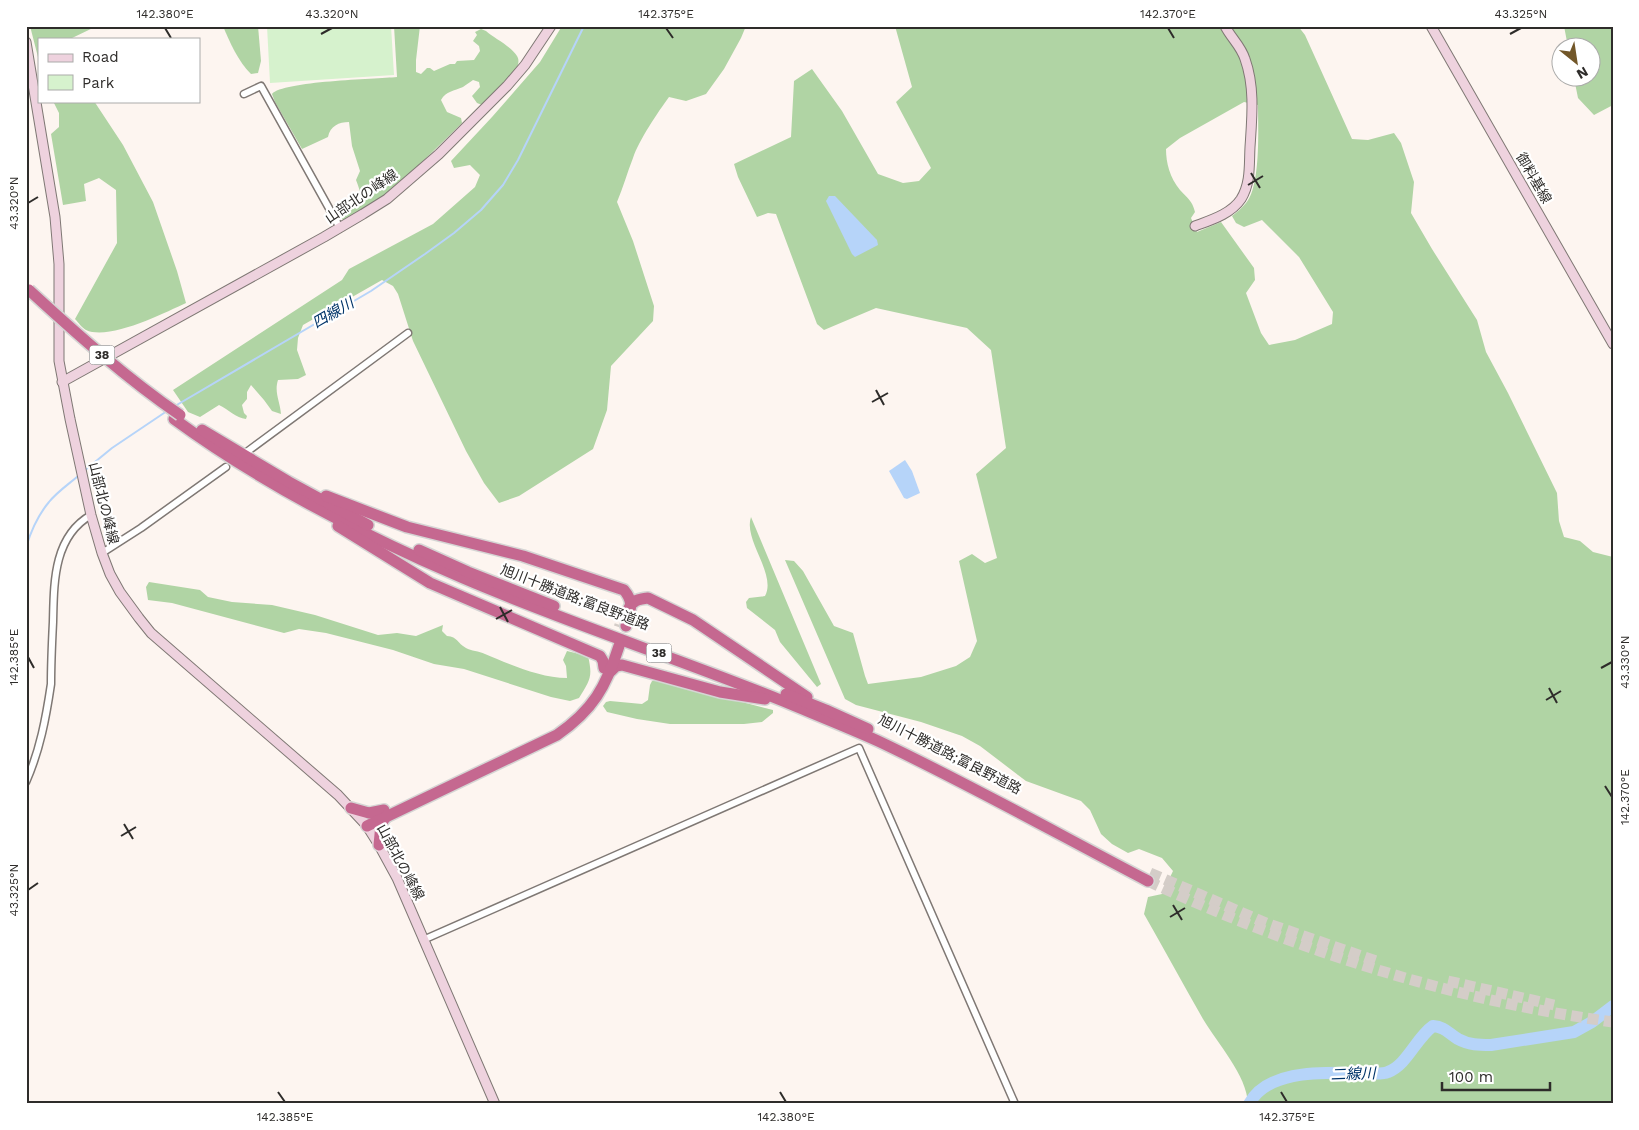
<svg xmlns="http://www.w3.org/2000/svg" width="1639" height="1130" font-family="'Work Sans','Noto Sans JP',sans-serif">
  <style>
    .green { fill: #d6f2cd }
    .forest { fill: #b0d4a4; fill-rule: evenodd }
    .water { fill: #b6d4f9 }
    .lines { fill: none; stroke-linecap: round; stroke-linejoin: round }
    .stream { stroke: #b6d4f9; stroke-width: 2 }
    .river { stroke: #b6d4f9; stroke-width: 12 }
    .highway-tunnel { stroke: #d4cdc8; stroke-width: 11; stroke-dasharray: 11 5.5; stroke-linecap: butt }
    .street-casing { stroke: #7f7874; stroke-width: 9 }
    .secondary-casing { stroke: #7f7874; stroke-width: 11 }
    .highway-casing { stroke: #d5d5d4; stroke-width: 14 }
    .street { stroke: #fff; stroke-width: 6 }
    .secondary { stroke: #eed2de; stroke-width: 9 }
    .highway { stroke: #c56890; stroke-width: 11 }
    .highway-bridge-casing { stroke: #d5d5d4; stroke-width: 14; stroke-linecap: butt }
    .highway-bridge { stroke: #c56890; stroke-width: 11 }
    .ticks { fill: none; stroke: #2e2c2a; stroke-width: 2 }
    .labels { text-anchor: middle; dominant-baseline: central; stroke-width: 4.5; stroke-linejoin: round; paint-order: stroke }
    .shield { fill: #fff; stroke: #6d6b6a; stroke-width: 1 }
    .shield-label { font-size: 12px; font-weight: bold; fill: #2e2c2a }
    .street-label { font-size: 14px; fill: #2e2c2a; stroke: #fff }
    .water-label { font-size: 15px; font-style: italic; fill: #003469; stroke: #fff }
    .neatline { fill: none; stroke: #2e2c2a; stroke-width: 2 }
    .ticks-label { font-size: 12px; text-anchor: middle; fill: #2e2c2a }
  </style>
  <rect width="100%" height="100%" fill="#fdf5f0"/>
  <!-- green -->
  <path class="green" d="M267 26H391L394 75 270 83Z"/>
  <!-- forest -->
  <g class="forest">
    <path d="M30 26H97L70 39H39V61Z"/>
    <path d="M223 26H258L261 61 258 73 251 74C238 61 230 43 223 26Z"/>
    <path d="M394 26H420L416 60V72L421 74 427 68H430L434 71 450 64H455L457 61 474 60 480 51 479 46 473 41 477 35 475 32 481 29 486 31C494 38 512 47 517 56 526 70 491 96 482 105L477 103 472 96 480 87 479 82 473 80C470 82 466 85 463 87 454 91 446 91 441 100L447 112 461 118 462 123 419 165 388 193 344 221 336 212 334 205 340 202 351 208 360 203C362 195 359 188 356 180L360 171 352 146 349 122C339 122 330 126 328 137L302 149 275 102 272 94C283 81 375 79 397 77Z"/>
    <path d="M562 26H746L741 38 724 69 706 94 686 101 669 97C658 112 639 140 633 158 627 173 623 188 617 202L633 241 654 306 653 321 611 366 607 410 593 449 519 496 499 503 484 483 466 451 413 341 398 294 393 286 382 280 303 325 298 338 297 350 306 375 298 379 278 380C274 393 280 401 281 414L272 411 264 400 251 385 247 392V399L242 405 244 413 247 416 246 419C236 418 228 409 219 405L200 417 188 412 173 390 342 280 349 269 433 224 475 187 480 175 470 165 454 168 451 161 492 117 540 62Z"/>
    <path d="M895 26H1298L1305 35 1352 139 1368 140 1394 133 1401 143 1414 182 1411 213 1432 249 1477 320 1486 352 1508 393 1557 493 1559 521 1564 537 1580 541 1593 552 1613 557V1104H1248C1247 1075 1217 1043 1203 1019 1183 984 1164 949 1144 914L1148 897 1162 894 1173 871 1162 858 1139 849 1128 853 1112 844 1101 834 1090 810 1081 801 1026 781 980 746 962 736 921 722 856 705 845 699 785 560 794 561 803 571 834 626 853 633 865 676 868 684 921 677 956 666 970 657 977 641 959 561 972 554 985 563 997 558 976 474 1006 448 991 350 967 328 876 308 824 330 817 324 776 214 768 213 757 217 738 177 734 164 791 137 794 81 812 69 842 111 878 174 903 183 919 181 931 168 896 102 912 87ZM1244 102 1258 105C1258 128 1261 186 1246 203 1242 208 1237 212 1232 216L1236 223 1244 227 1262 220 1299 257 1333 312 1332 324 1295 340 1269 345 1261 333 1246 293 1255 280 1254 268 1221 222 1197 232 1191 218 1195 212C1192 200 1188 199 1180 190 1170 178 1166 163 1166 149L1180 138Z"/>
    <path d="M1564 26H1613V105L1594 115 1578 98 1574 78H1592V48L1568 47Z"/>
    <path d="M53 101H94L123 145 153 202 177 271 186 303C164 313 109 341 86 330 82 328 78 322 75 319L117 243 116 190 99 178 84 184 86 201 63 205 51 134 59 127V113Z"/>
    <path d="M751 517 821 684 817 687 780 642 775 630 747 608 746 602 749 598 765 596C777 574 743 540 751 517Z"/>
    <path d="M149 582 200 590 208 597 232 602 272 605 315 615 378 635 397 633 416 636 443 625 442 631 447 636C458 637 457 643 466 648 471 651 479 651 485 654 509 664 540 678 567 678L566 666 563 660 567 651 588 656C593 677 590 680 579 698L570 701 551 697 464 669 434 664 393 650 326 633 299 629 284 633 172 603 148 600 146 587Z"/>
    <path d="M658 680 773 710V713L762 722 744 724H670L637 719 607 712 603 706 606 702 610 701 642 704 648 700 650 685 652 681Z"/>
  </g>
  <!-- water -->
  <g class="water">
    <path d="M829 196H835L877 240 878 245 855 257 852 254 826 201Z"/>
    <path d="M905 460 912 471 920 493 907 499 904 498 889 471Z"/>
  </g>
  <g class="lines">
    <!-- stream -->
    <g class="stream">
      <path d="M175 406 371 291 425 254 454 233 481 210 503 185 518 160 584 26"/>
      <path d="M84 471 112 448 167 411"/>
      <path d="M26 547C31 531 38 515 49 502 57 492 69 484 78 476"/>
    </g>
    <!-- river -->
    <path class="river" d="M1249 1104C1268 1068 1327 1073 1361 1073 1369 1073 1381 1075 1388 1072 1407 1065 1416 1038 1433 1026 1445 1027 1448 1033 1458 1039 1469 1045 1479 1045 1491 1045L1574 1032 1592 1022 1613 1006"/>
    <!-- highway-tunnel -->
    <g class="highway-tunnel">
      <path d="M614 643 620 625"/>
      <path d="M1150 873 1266 923 1379 962"/>
      <path d="M1148 881C1295 950 1452 1000 1613 1022"/>
      <path d="M1448 981 1554 1005"/>
    </g>
    <!-- street casing -->
    <g class="street-casing">
      <g id="street">
        <path d="M244 94 261 86 340 228"/>
        <path d="M248 451 408 333"/>
        <path d="M102 553 141 528 226 467"/>
        <path d="M26 782C40 750 46 718 51 684 51 663 52 642 53 622 54 583 53 537 91 515"/>
        <path d="M423 940 859 748 1015 1104"/>
      </g>
    </g>
    <!-- secondary casing -->
    <g class="secondary-casing">
      <g id="secondary">
        <path d="M1431 26 1613 344"/>
        <path d="M26 42 55 217 59 264V361L70 419 91 515 102 553 110 574 120 592 139 618 151 633 338 795 367 826 379 845 397 878 495 1104"/>
        <path d="M1195 226C1211 220 1231 214 1241 199 1251 183 1249 164 1250 147 1252 117 1255 87 1245 59 1241 46 1231 38 1225 26"/>
        <path d="M62 382 324 237 363 214 387 199 439 154 507 86 525 65 551 26"/>
      </g>
    </g>
    <!-- highway casing -->
    <g class="highway-casing">
      <g id="highway">
        <path d="M174 419C263 484 362 535 463 578 568 623 677 658 783 701 814 714 847 727 878 741 969 784 1058 834 1148 881"/>
        <path d="M202 430 289 482 368 525"/>
        <path d="M326 496 407 527 523 556 624 590C635 603 630 611 626 626"/>
        <path d="M338 526 430 583 600 656 603 661 604 668"/>
        <path d="M419 550 468 572 554 606"/>
        <path d="M629 608C633 600 639 599 648 598L693 620 807 697"/>
        <path d="M611 671 616 666 622 665 720 692 765 699"/>
        <path d="M786 694 826 710 868 729"/>
        <path d="M351 808 369 813 384 810"/>
        <path d="M367 826 557 735C593 710 606 687 619 646"/>
        <path d="M379 845 381 824 387 815"/>
      </g>
    </g>
    <!-- street -->
    <use href="#street" class="street"/>
    <!-- secondary -->
    <use href="#secondary" class="secondary"/>
    <!-- highway -->
    <use href="#highway" class="highway"/>
    <!-- highway-bridge casing -->
    <g class="highway-bridge-casing">
      <path id="highway-bridge" d="M29 290C77 334 126 378 180 415"/>
    </g>
    <!-- highway-bridge -->
    <use href="#highway-bridge" class="highway-bridge"/>
  </g>
  <!-- ticks -->
  <path class="ticks" d="M165 28 171 38M666 28 673 38M1168 28 1174 38M321 34 332 28M1510 34 1521 28M1251 173 1260 188M1248 185 1263 176M28 203 38 197M876 390 884 405M872 402 888 393M500 607 508 622M496 619 512 610M28 657 34 668M1601 668 1612 662M1549 688 1557 703M1546 700 1561 691M1605 786 1612 797M124 824 133 839M121 836 136 827M28 890 38 883M1173 905 1182 920M1170 917 1185 908M278 1092 285 1102M780 1092 786 1102M1281 1092 1287 1102"/>
  <g class="labels">
    <!-- shield labels -->
    <g class="shield">
      <rect x="89.5" y="345.5" width="25" height="19" rx="4"/>
      <rect x="646.5" y="643.5" width="25" height="19" rx="4"/>
    </g>
    <g class="shield-label">
      <text x="102" y="355">38</text>
      <text x="659" y="653">38</text>
    </g>
    <!-- street labels -->
    <g class="street-label">
      <text transform="translate(1534 178) rotate(60)">御料基線</text>
      <text transform="translate(361 196) rotate(-34)">山部北の峰線</text>
      <text transform="translate(104 503) rotate(76)">山部北の峰線</text>
      <text transform="translate(575 597) rotate(21)">旭川十勝道路;富良野道路</text>
      <text transform="translate(950 754) rotate(27)">旭川十勝道路;富良野道路</text>
      <text transform="translate(401 862) rotate(62)">山部北の峰線</text>
    </g>
    <!-- water labels -->
    <g class="water-label">
      <text transform="translate(333 313) rotate(-30)">四線川</text>
      <text transform="translate(1353 1074) rotate(-2)">二線川</text>
    </g>
  </g>
  <!-- border -->
  <rect width="1639" height="1130" fill="none" stroke="#ffffff" stroke-width="55"/>
  <!-- legend -->
  <rect x="38" y="38" width="162" height="65" fill="#ffffff" stroke="#ababaa"/>
  <rect x="48" y="54" width="25" height="8" fill="#eed2de" stroke="#ababaa"/>
  <text x="82" y="62" font-size="15" fill="#2e2c2a">Road</text>
  <rect x="48" y="75" width="25" height="15" fill="#d6f2cd" stroke="#ababaa"/>
  <text x="82" y="88" font-size="15" fill="#2e2c2a">Park</text>
  <!-- north arrow -->
  <g transform="translate(1576 62) rotate(150)"><circle r="24" fill="#ffffff" stroke="#ababaa"/>
  <path d="M0-4L9 19L0 12L-9 19Z" fill="#725729"/>
  <text y="-8" font-size="14" font-weight="bold" text-anchor="middle" fill="#2e2c2a">N</text>
  </g>
  <!-- scale -->
  <path d="M1442 1082v8h108v-8" fill="none" stroke="#2e2c2a" stroke-width="2.5"/>
  <text x="1449" y="1082" font-size="15" fill="#2e2c2a" stroke="#ffffff" stroke-width="4" paint-order="stroke">100 m</text>
  <rect x="28" y="28" width="1584" height="1074" class="neatline"/>
  <g class="ticks-label">
    <text x="165" y="18">142.380°E</text>
    <text x="332" y="18">43.320°N</text>
    <text x="666" y="18">142.375°E</text>
    <text x="1168" y="18">142.370°E</text>
    <text x="1521" y="18">43.325°N</text>
    <text transform="translate(14 203) rotate(-90)" y="4">43.320°N</text>
    <text transform="translate(14 657) rotate(-90)" y="4">142.385°E</text>
    <text transform="translate(1625 662) rotate(-90)" y="4">43.330°N</text>
    <text transform="translate(1625 797) rotate(-90)" y="4">142.370°E</text>
    <text transform="translate(14 890) rotate(-90)" y="4">43.325°N</text>
    <text x="285" y="1121">142.385°E</text>
    <text x="786" y="1121">142.380°E</text>
    <text x="1287" y="1121">142.375°E</text>
  </g>
</svg>
